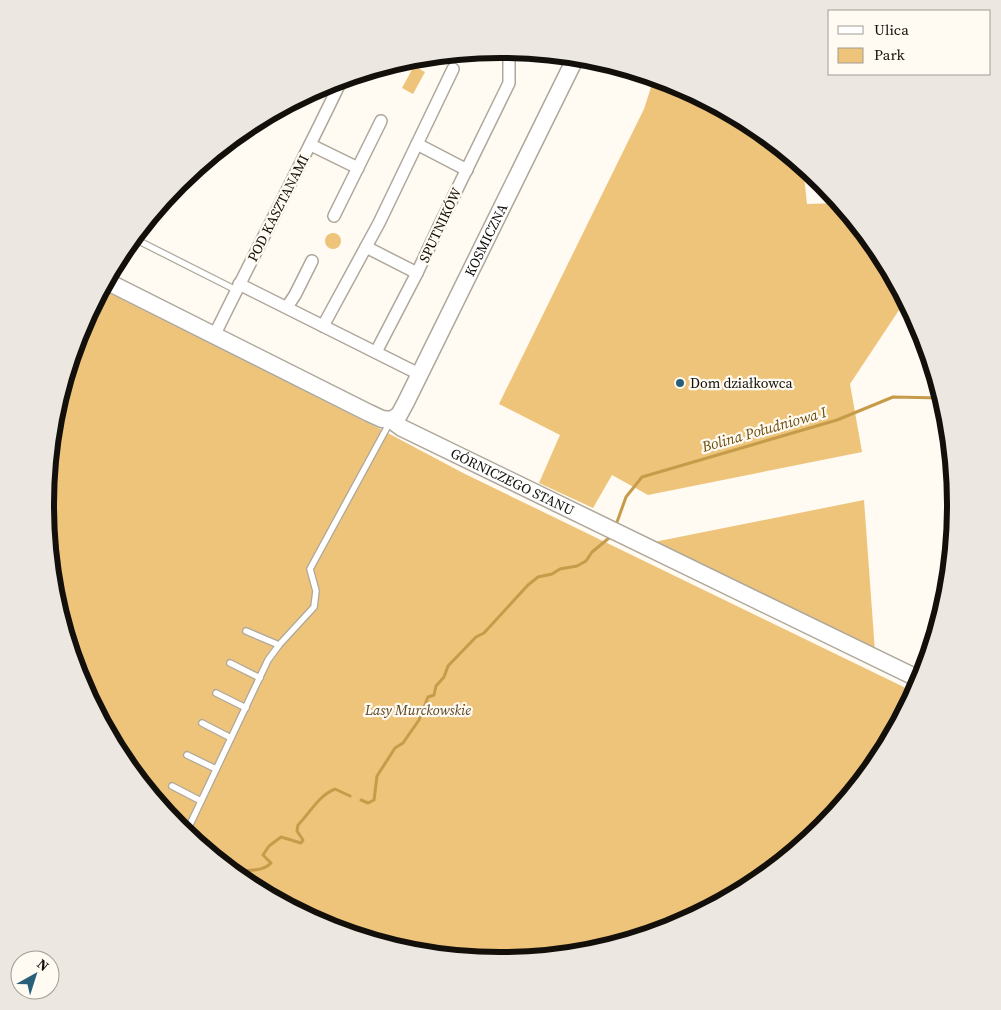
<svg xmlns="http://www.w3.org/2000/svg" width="1001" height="1010" font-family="'Source Serif 4',serif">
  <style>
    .green { fill: #edc47a }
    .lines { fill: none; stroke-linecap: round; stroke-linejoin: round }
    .stream { stroke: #c69b49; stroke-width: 3 }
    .lane-casing { stroke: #aea79b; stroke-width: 8 }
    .street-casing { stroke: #aea79b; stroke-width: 14 }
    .secondary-casing { stroke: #aea79b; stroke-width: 19 }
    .lane { stroke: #fff; stroke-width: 5.5 }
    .street { stroke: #fff; stroke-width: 11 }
    .secondary { stroke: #fff; stroke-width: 16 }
    .poi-dot { fill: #28607a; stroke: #fffaf2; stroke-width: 2 }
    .labels { text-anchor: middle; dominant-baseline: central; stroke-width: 4.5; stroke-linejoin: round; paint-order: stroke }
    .street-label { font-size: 14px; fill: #13100c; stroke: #fffaf2 }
    .poi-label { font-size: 14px; fill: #13100c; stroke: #fffaf2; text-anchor: start }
    .park-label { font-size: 14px; font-style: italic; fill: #564321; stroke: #fffaf2 }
    .water-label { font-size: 15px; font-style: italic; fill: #6c4f10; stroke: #fffaf2 }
    .rim { fill: none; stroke: #13100c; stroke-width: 6 }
  </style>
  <rect width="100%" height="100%" fill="#fffaf2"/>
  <!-- green -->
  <g class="green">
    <path d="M414 66 425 72 413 94 402 88Z"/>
    <path d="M654 78 679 86 754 126 803 167 807 204 839 203 879 252 905 301 850 384 862 452 648 495 612 475 593 508 539 483 560 435 499 404 644 109Z"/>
    <circle cx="333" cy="241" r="8"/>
    <path d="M105 291 382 430 465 474 914 692 879 758 822 827 753 884 675 926 589 952 500 960 411 952 326 926 247 884 178 827 122 758 80 679 54 594 45 505 54 416 61 394Z"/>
    <path d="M864 500 875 652 654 542Z"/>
  </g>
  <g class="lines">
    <!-- stream -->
    <g class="stream">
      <path d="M617 522 626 497 642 477 837 420 893 397 942 398"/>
      <path d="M361 800 368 803 374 800 377 776 395 748 403 743 419 720 428 697 434 695 436 686 444 677 448 666 476 637 484 633 528 585 538 577 552 574 560 569 577 566 586 561 592 552 609 538"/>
      <path d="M231 870C243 870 262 873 271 863L263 855 269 846 281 837 301 843 303 840 297 831 298 825C310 813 318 796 335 789L350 796"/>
    </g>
    <!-- lane casing -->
    <g class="lane-casing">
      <g id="lane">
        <path d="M133 238 236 290"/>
        <path d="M246 631 279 645"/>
        <path d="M230 663 260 678"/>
        <path d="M216 693 246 708"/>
        <path d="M202 723 231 738"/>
        <path d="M187 755 216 769"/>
        <path d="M172 786 201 801"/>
        <path d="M186 833 268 660 279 645 314 607 316 591 310 569 390 422"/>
      </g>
    </g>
    <!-- street casing -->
    <g class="street-casing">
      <g id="street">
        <path d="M417 144 467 170"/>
        <path d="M311 145 358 168"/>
        <path d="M334 216 381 121"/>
        <path d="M366 247 417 273"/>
        <path d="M239 284 419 374"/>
        <path d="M287 307 295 295 312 261"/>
        <path d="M323 326 379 223 453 69"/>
        <path d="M214 336C256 250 301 165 342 79"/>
        <path d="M376 352 417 273 441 222 509 83V50"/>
      </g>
    </g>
    <!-- secondary casing -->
    <g class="secondary-casing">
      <g id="secondary">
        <path id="s1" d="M106 281 369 413 382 419 391 420 402 428 921 680"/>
        <path id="s2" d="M391 420 399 415 406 402 576 57"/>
      </g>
    </g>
    <!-- lane -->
    <use href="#lane" class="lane"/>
    <!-- street -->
    <use href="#street" class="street"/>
    <!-- secondary -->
    <use href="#secondary" class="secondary"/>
  </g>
  <!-- markers -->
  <circle class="poi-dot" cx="680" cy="383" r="5"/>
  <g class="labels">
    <!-- street labels -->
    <g class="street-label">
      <text transform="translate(278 208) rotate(-63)">POD KASZTANAMI</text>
      <text transform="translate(440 225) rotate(-65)">SPUTNIKÓW</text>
      <text stroke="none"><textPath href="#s2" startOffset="205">KOSMICZNA</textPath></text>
      <text stroke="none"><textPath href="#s1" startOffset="454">GÓRNICZEGO STANU</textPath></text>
    </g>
    <!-- poi labels -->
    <g class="poi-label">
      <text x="690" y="383">Dom działkowca</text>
    </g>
    <!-- park labels -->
    <g class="park-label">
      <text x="418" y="710">Lasy Murckowskie</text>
    </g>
    <!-- water labels -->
    <g class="water-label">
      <text transform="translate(764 429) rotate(-16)">Bolina Południowa I</text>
    </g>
  </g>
  <!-- crop -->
  <path d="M0 0H1001V1010H0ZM500 58H501A446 446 0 0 1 947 504V506A446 446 0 0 1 501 952H500A446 446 0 0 1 54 506V504A446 446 0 0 1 500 58Z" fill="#ece7e0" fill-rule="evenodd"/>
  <path class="rim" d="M500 58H501A446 446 0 0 1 947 504V506A446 446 0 0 1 501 952H500A446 446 0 0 1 54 506V504A446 446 0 0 1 500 58Z"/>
  <!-- legend -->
  <rect x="828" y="10" width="162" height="65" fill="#fffaf2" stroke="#a19c96"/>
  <rect x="838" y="26" width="25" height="8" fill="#ffffff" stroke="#a19c96"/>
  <text x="874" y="35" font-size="15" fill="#13100c">Ulica</text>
  <rect x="838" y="48" width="25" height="15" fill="#edc47a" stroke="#a19c96"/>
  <text x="874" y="60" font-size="15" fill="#13100c">Park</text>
  <!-- north arrow -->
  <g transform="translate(35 975) rotate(39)"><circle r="24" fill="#fffaf2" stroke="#a19c96"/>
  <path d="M0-4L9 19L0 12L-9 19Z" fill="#28607a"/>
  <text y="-8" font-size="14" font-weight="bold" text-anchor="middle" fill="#13100c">N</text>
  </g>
</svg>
